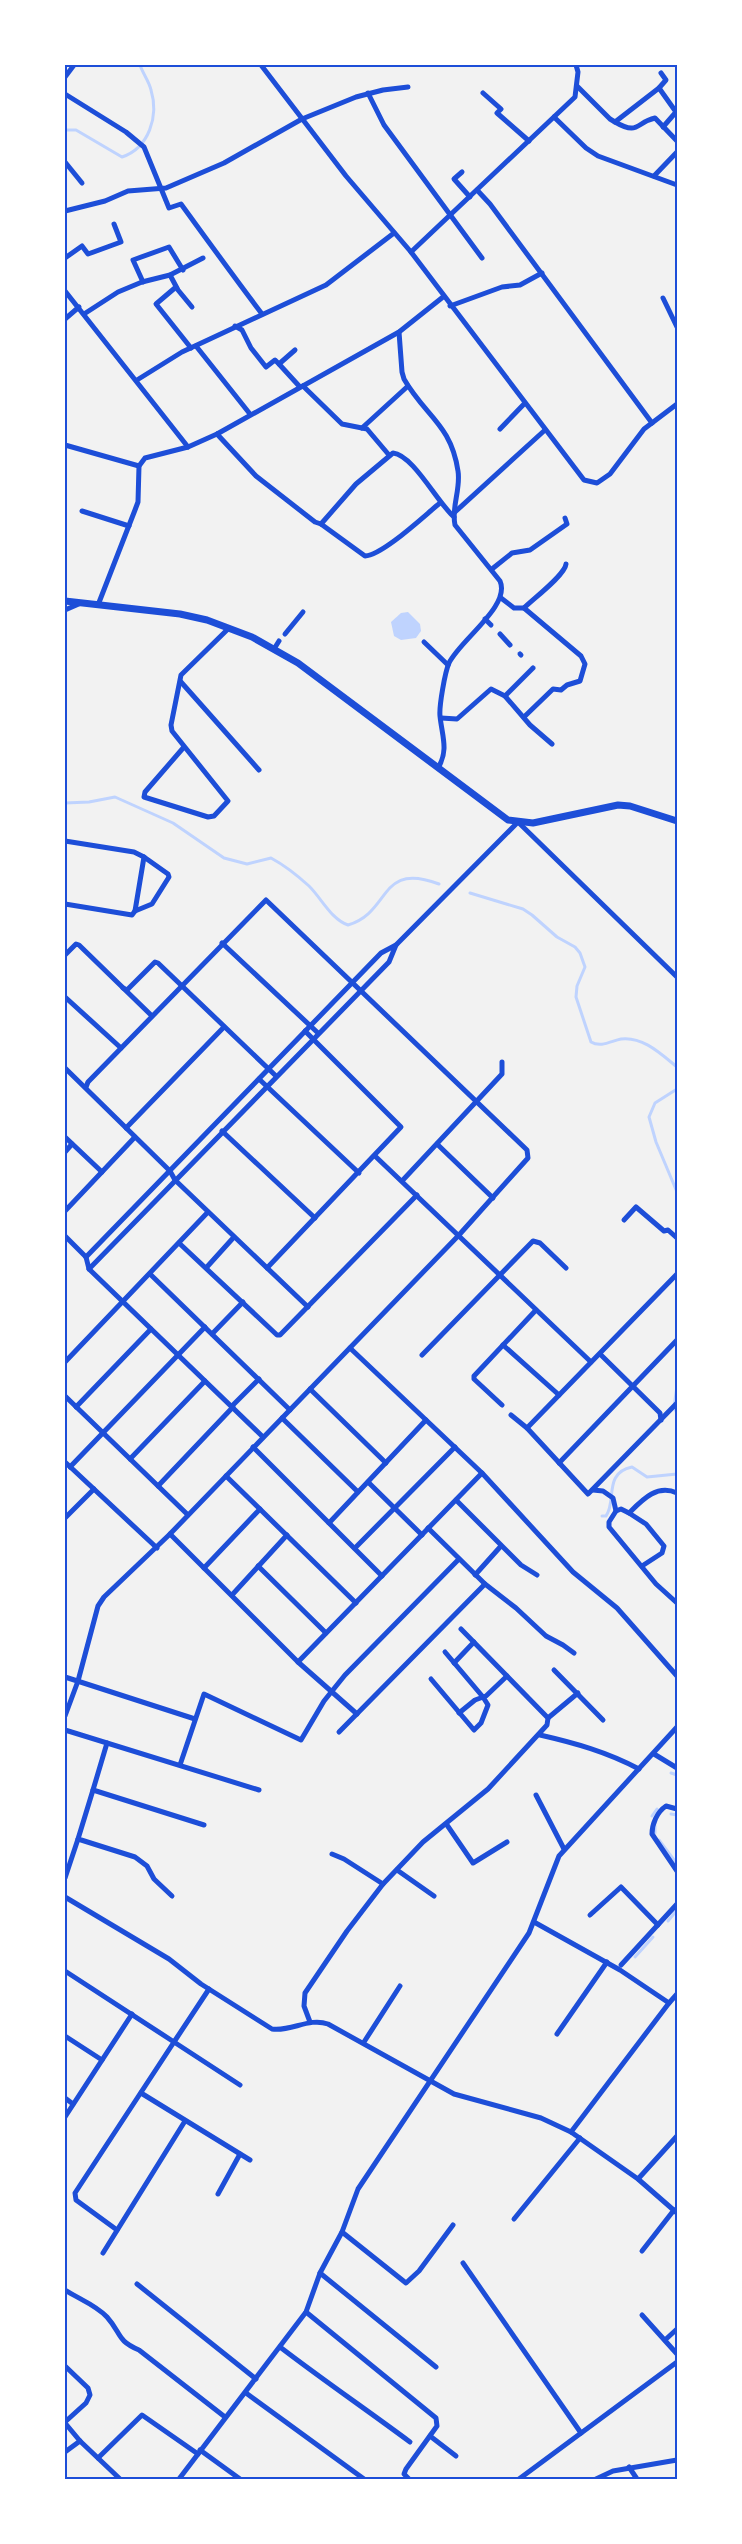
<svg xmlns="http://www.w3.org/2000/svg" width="742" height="2544" font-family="Roboto,sans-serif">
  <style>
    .water { fill: #bfd3fe }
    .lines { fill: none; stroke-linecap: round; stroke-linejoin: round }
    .stream { stroke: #bfd3fe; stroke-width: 3 }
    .minor { stroke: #1d4ed8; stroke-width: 5 }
    .tertiary { stroke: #1d4ed8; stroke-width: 7 }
    .neatline { fill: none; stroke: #1d4ed8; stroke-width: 2 }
  </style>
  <rect width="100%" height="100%" fill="#f2f2f2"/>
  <!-- water -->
  <path class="water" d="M408 612 420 624 421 631 416 638 401 640 394 636 391 622 401 613Z"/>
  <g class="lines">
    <!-- stream -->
    <g class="stream">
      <path d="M218 65H226"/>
      <path d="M65 130H76L122 157C149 148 159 116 151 90 149 81 143 74 140 65"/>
      <path d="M65 803 89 802 115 797 173 823 224 858 247 864 271 858C284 865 298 876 309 886 322 899 331 919 348 925 392 912 378 861 439 884"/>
      <path d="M470 893 523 909 532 915 557 937 575 947 580 953 585 967 577 986 576 997 591 1042C601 1048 611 1041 621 1039 643 1036 662 1055 677 1067"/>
      <path d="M677 1089 655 1103 649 1117 656 1142 677 1192"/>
      <path d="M677 1386 674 1407 677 1413"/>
      <path d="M602 1516H606C617 1501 603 1473 632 1467L647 1477 677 1474"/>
      <path d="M671 1773 677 1775"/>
      <path d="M671 1814 677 1815"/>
      <path d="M652 1816 657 1809"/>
      <path d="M655 1826V1833"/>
      <path d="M659 1840 677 1864"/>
      <path d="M668 1921 677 1910"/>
      <path d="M635 1957 653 1937"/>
    </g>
    <!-- minor -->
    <g class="minor">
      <path d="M261 65 346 176 411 252 584 480 597 483 610 474 644 429 677 404"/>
      <path d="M65 77 74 65"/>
      <path d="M577 86 610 119 615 122 659 88 676 112 663 127"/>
      <path d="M659 88 666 80 661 73"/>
      <path d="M368 93 384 125 482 258"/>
      <path d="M483 93 501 109 497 113 529 141"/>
      <path d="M65 94 126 132 144 147 169 208 181 204C208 241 234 277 262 314"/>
      <path d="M554 117 586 148 598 156 677 185"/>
      <path d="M615 122C639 136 636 122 655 118L677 141"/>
      <path d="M65 162 82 183"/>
      <path d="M462 172 454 179 470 197"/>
      <path d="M654 176 677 152"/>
      <path d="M477 190 490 204 652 423"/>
      <path d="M65 211 105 201 128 191 166 188 224 163 302 119 356 97 383 90 408 87"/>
      <path d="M411 252 575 97 578 72 576 65"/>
      <path d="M65 258 82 246 88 254 121 242 114 224"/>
      <path d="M170 275 178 290 192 307"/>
      <path d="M143 282 133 260 169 247 183 270"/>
      <path d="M176 287 156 304 191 348"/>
      <path d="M65 291 188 447"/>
      <path d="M663 298 677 327"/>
      <path d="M450 306 502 287 520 285 542 273"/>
      <path d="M84 314 118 292 142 282 170 275 203 258"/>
      <path d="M65 319 79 307"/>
      <path d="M235 326 242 330 251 348 266 367 275 360 279 364"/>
      <path d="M399 332 402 372 404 379C425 416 451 424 458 471 461 489 451 508 455 525L500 581C511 606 460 640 449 663 445 672 439 706 440 716 442 736 449 750 438 768"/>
      <path d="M196 346 250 414"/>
      <path d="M295 350 279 364 300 387"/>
      <path d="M137 380 182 352 326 285 394 233"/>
      <path d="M303 386 342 424 367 429 389 455"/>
      <path d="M362 428 408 386"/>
      <path d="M500 429 525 403"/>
      <path d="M217 434 256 476 315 522 321 524 365 556C383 555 425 515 440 503"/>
      <path d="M65 445 139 466"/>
      <path d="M82 511 129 526"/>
      <path d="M455 512 545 430"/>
      <path d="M321 524 356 484 393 453C413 455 437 502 454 517"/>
      <path d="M492 569 512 553 530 550 567 524 565 518"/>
      <path d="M501 598 514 608H524C533 599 565 575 566 564"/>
      <path d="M98 605 135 510 138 502 139 466 145 458 188 447 217 434 399 332 443 297"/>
      <path d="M524 608 581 656 585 664 580 681 567 685 561 690 553 689 524 717"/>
      <path d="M65 610 81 603"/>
      <path d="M485 619 491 625"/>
      <path d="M285 634 303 612"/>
      <path d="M500 634 510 645"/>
      <path d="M424 642 448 665"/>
      <path d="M274 649 279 641"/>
      <path d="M520 654 521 655"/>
      <path d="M181 682 259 770"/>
      <path d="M505 696 533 668"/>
      <path d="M441 718 457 719 491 689 505 696 530 725 552 744"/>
      <path d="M184 747 145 792 144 797 208 817 214 816 228 801 172 731 171 725 181 675 229 628"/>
      <path d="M65 841 134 852 144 857 135 911 132 915 65 904"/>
      <path d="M135 911 152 904 169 877 168 874 144 857"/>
      <path d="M222 943 318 1033"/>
      <path d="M65 955 76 944 79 945 152 1016"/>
      <path d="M123 988 127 990 155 962 158 963 276 1076"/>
      <path d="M65 997 121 1048"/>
      <path d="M65 1068 170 1171 175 1180 308 1307"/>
      <path d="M259 1079 359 1173"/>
      <path d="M126 1128 224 1027"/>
      <path d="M222 1131 315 1218"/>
      <path d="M65 1137 102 1172"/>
      <path d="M437 1144 493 1198"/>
      <path d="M65 1152 72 1144"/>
      <path d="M375 1156 591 1362"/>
      <path d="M402 1181 502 1074V1062"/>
      <path d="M65 1211 135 1137"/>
      <path d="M624 1220 636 1207 664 1231 668 1230 677 1238"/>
      <path d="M65 1236 86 1257"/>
      <path d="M179 1243 277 1335H280L417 1195"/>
      <path d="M86 1257 381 953 396 945 518 822 677 977"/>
      <path d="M86 1257 89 1269 389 962 396 945"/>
      <path d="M206 1268 234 1237"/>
      <path d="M267 1268 401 1127 305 1031"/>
      <path d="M89 1269 263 1437"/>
      <path d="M150 1274 290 1410"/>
      <path d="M212 1334 243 1302"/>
      <path d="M503 1345 559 1395"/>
      <path d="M350 1348 482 1473 573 1572 617 1608 677 1676"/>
      <path d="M600 1354 660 1413 661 1420"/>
      <path d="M422 1355 533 1241 540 1243 566 1268"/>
      <path d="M65 1362 208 1212"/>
      <path d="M310 1389 386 1463"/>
      <path d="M65 1396 188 1515"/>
      <path d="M502 1405 474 1379V1376L536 1310"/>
      <path d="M232 1406 259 1379"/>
      <path d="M76 1407 151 1329"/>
      <path d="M511 1415 527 1428 677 1274"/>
      <path d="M282 1418 358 1492"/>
      <path d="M527 1428 588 1494 677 1403"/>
      <path d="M253 1447 382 1576"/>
      <path d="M130 1459 205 1381"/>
      <path d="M65 1462 157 1548"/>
      <path d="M559 1463 677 1340"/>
      <path d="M70 1467 205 1327"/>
      <path d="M226 1476 356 1603"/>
      <path d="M368 1482 422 1535"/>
      <path d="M158 1486 233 1407"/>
      <path d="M593 1490 603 1491 613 1498 616 1511 609 1522V1527L656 1584 677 1603"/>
      <path d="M456 1500 521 1565 537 1575"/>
      <path d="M616 1511 621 1509 629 1513C643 1499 657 1484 677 1493"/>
      <path d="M629 1513 646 1524 664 1546 662 1553 642 1566"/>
      <path d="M65 1518 94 1489"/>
      <path d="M329 1523 426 1420"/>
      <path d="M428 1528 485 1584 516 1608 546 1636 563 1645 574 1653"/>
      <path d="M170 1534 298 1662 357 1714"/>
      <path d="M355 1548 455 1447"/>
      <path d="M258 1566 326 1633"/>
      <path d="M204 1568 260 1509"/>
      <path d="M475 1575 501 1546"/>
      <path d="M232 1595 287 1535"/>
      <path d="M298 1662 482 1473"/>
      <path d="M454 1663 474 1642"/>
      <path d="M554 1670 603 1720"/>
      <path d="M65 1677 195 1719"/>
      <path d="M431 1679 474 1730 481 1723 488 1705 483 1697 445 1652"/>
      <path d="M459 1713 475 1700 486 1696 507 1676"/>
      <path d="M65 1716 78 1681 98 1606 104 1597 170 1534 459 1235 528 1158 527 1150 266 900 88 1082 86 1087"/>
      <path d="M548 1718 578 1693"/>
      <path d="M65 1730 259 1790"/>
      <path d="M339 1732 485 1584"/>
      <path d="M540 1735C575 1743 607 1752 639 1769"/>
      <path d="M107 1743 93 1790 204 1825"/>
      <path d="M654 1754 677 1768"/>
      <path d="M180 1765 204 1694 301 1740 324 1701 345 1675 459 1559"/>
      <path d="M93 1790 78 1839 135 1857 147 1866 154 1879 172 1896"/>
      <path d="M536 1795 564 1849"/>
      <path d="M677 1809 666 1806C657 1812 652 1824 652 1834L677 1871"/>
      <path d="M447 1825 473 1863 507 1842"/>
      <path d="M332 1854 344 1859 383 1884"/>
      <path d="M397 1870 434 1896"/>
      <path d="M65 1878 78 1839"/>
      <path d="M65 1897 169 1959 201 1984 272 2029C291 2032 309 2017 328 2024L454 2094 541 2118 571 2132 638 2179 677 2213"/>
      <path d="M590 1915 621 1887 658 1925"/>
      <path d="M534 1922 620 1970 669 2003 677 1994"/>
      <path d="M621 1965 677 1904"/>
      <path d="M65 1971 174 2042 209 1989"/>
      <path d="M310 2022 304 2006 305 1993 347 1931 383 1884 423 1842 488 1789 547 1725 548 1718 461 1629"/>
      <path d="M557 2034 607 1962"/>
      <path d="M65 2036 102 2060"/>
      <path d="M364 2042 400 1986"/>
      <path d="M141 2093 250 2160"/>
      <path d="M65 2098 73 2104"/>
      <path d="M65 2117 132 2014"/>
      <path d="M571 2132 669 2003"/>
      <path d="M638 2179 677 2136"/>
      <path d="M218 2194 240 2154"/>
      <path d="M514 2219 580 2138"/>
      <path d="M117 2230 76 2200 75 2193 174 2042 240 2085"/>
      <path d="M342 2232 406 2283 419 2271 453 2225"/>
      <path d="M642 2251 674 2210"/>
      <path d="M103 2253 185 2121"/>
      <path d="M463 2263 581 2433"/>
      <path d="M320 2273 436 2367"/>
      <path d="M137 2284 256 2379"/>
      <path d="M65 2290C79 2299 96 2305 107 2317 122 2334 116 2340 139 2350L225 2417"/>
      <path d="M306 2312 436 2418 437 2426 406 2469 404 2474 409 2479"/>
      <path d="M642 2315 677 2354"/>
      <path d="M665 2340 677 2329"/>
      <path d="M280 2347C323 2380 367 2410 410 2442"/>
      <path d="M65 2366 88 2388 90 2395 86 2403 65 2422"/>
      <path d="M246 2393 364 2479"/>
      <path d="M65 2423 80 2441 120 2479"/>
      <path d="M430 2436 456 2456"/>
      <path d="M200 2450 240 2479"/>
      <path d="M65 2452 80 2441"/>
      <path d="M98 2458 142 2415 198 2454"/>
      <path d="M629 2467 637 2479"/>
      <path d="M179 2479 306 2312 320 2273 342 2232 358 2189 529 1933 559 1856 677 1727"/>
      <path d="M519 2479 677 2362"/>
      <path d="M596 2479 613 2471 677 2460"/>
    </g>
    <!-- tertiary -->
    <path class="tertiary" d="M65 601 180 614 207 620 252 637 298 663 508 820 533 823 618 805 630 806 677 821"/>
  </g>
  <!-- border -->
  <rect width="742" height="2544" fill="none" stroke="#ffffff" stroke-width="132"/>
  <rect x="66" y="66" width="610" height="2412" class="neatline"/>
</svg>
